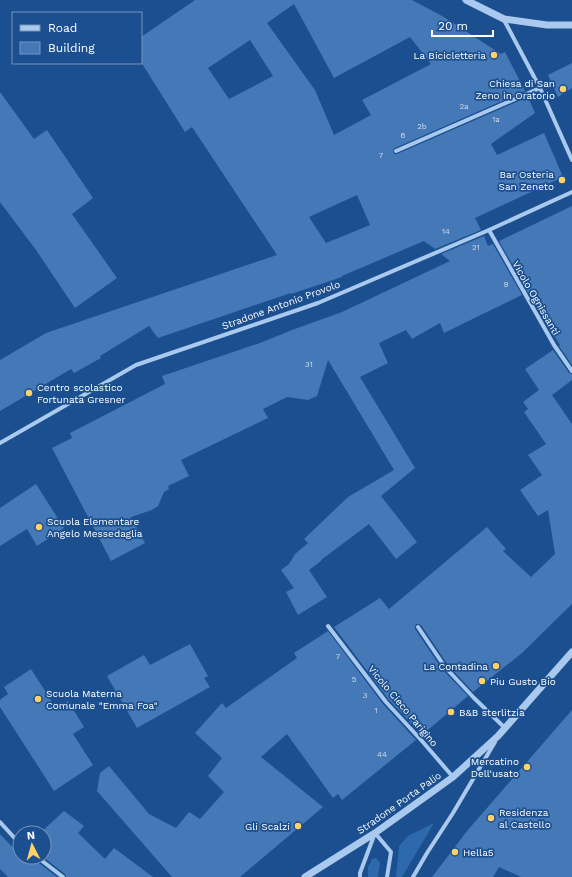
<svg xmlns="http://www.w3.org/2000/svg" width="572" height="877" font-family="'Work Sans',sans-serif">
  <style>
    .green { fill: #2e69ad }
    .building { fill: #4478b7; fill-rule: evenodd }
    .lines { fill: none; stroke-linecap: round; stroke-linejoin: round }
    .minor { stroke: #a9c9ee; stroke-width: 4 }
    .tertiary { stroke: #a9c9ee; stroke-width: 7 }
    .poi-dot { fill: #ffd166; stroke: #1b4f8f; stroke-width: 1.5 }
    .labels { text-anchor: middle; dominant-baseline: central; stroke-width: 3.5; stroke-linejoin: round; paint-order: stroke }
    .number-label { font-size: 8px; fill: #d0dded }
    .poi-label { font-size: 10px; fill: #fff; stroke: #1b4f8f; text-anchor: start }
    .street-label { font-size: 10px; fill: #fff; stroke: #1b4f8f }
  </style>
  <rect width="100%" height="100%" fill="#1b4f8f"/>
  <!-- green -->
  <g class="green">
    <path d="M434 823 402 877H396L399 846 408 836Z"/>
    <path d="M376 858 380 863 378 877H368V867L372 859Z"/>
  </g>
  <!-- building -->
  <g class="building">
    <path d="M195 0H412L444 17 501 54 505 52 525 91 395 148 393 150 394 154H397L528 97 535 113 491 144 497 155 544 133 563 177 475 218 481 230 435 249 424 241 342 276V277L291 294V293L158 338 149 326 100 356 101 358 74 373 71 369 0 411V360L46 333 277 255 192 127 185 132 141 62V37ZM294 4 334 78 410 37 431 64 362 100 371 115 334 135 315 90 267 23ZM250 40 273 76 229 99 208 68ZM357 195 370 225 326 243 309 217Z"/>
    <path d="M572 63V88L558 97 548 75Z"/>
    <path d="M0 92 34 139 47 130 93 198 72 214 117 278 75 308 36 250 0 202Z"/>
    <path d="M572 206V365L559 346 560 345 535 305 499 241Z"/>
    <path d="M484 236 488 246 493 244 522 295 444 333 440 323 412 339 406 330 379 343 388 363 360 377 415 468 381 496 417 542 396 559 369 524 321 560V561L309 570 327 597 298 615 286 592 294 588 281 570 289 564 295 554 308 543 304 539 348 497 394 470 328 360 317 396 308 400 287 397 263 409 268 418 181 460 189 476 168 486 169 489 164 492 158 506 152 510 131 517 145 543 111 561 52 448 72 438 70 433 165 384 162 376 260 343 292 330 342 312 450 261 441 254Z"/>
    <path d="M553 350 569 373 572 374V380L552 395 572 424V604L522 653 473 692 448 665 421 625 418 624H416L415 627V629L442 669 468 696 422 735 389 700 334 627 380 598 389 609 487 527 506 549 503 551 531 577 555 554 548 510 538 516 520 490 542 475 528 455 546 444 524 412 528 409 523 402 539 390 525 369Z"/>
    <path d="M36 484 64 528 37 546 27 529 0 546V508Z"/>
    <path d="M328 631 383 704 416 740 342 800 338 794 333 798 287 734 261 757 323 807 240 877H172L97 791 100 773 109 766 149 814 176 828 189 812 200 819 224 792 208 776 222 758 195 733 222 703 226 708 297 658 294 653Z"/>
    <path d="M190 644 208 676 204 678 210 687 137 728 107 676 144 655 150 665Z"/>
    <path d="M31 669 56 708 68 701 84 727 73 734 93 765 54 791 0 707V700L8 694 4 687Z"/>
    <path d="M572 710V877H521L499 867 493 877H432L467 831Z"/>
    <path d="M64 811 84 826 78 833 105 859 114 848 153 877H66L65 874 43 857H44V833H40Z"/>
    <path d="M0 834 18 853 20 851V857H34L35 860 57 877H8L0 869Z"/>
  </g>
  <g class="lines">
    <!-- minor -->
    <g class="minor">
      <path d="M504 20 540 88 572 160"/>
      <path d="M396 151 540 88"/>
      <path d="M489 230 554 345 572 371"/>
      <path d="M0 443 136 365 318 303 489 230 572 192"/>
      <path d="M328 626 386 702 422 741 453 777"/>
      <path d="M418 627 445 667 474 698 505 728"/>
      <path d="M0 822 20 844"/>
      <path d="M37 857 63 877"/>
      <path d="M360 877V873L375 833 391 852 387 877"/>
      <path d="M413 877 427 853 453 813 495 742"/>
    </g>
    <!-- tertiary -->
    <g class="tertiary">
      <path d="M466 0 504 19 547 25H572"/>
      <path d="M305 877 375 833 453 777 498 736 572 652"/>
    </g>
  </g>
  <!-- markers -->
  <g class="poi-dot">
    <circle cx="494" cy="55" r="4"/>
    <circle cx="563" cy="89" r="4"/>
    <circle cx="562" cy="180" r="4"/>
    <circle cx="29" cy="393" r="4"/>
    <circle cx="39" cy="527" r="4"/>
    <circle cx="496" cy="666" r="4"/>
    <circle cx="482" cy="681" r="4"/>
    <circle cx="38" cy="699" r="4"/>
    <circle cx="451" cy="712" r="4"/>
    <circle cx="527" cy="767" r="4"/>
    <circle cx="491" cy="818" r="4"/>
    <circle cx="298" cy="826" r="4"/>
    <circle cx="455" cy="852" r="4"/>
  </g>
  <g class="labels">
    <!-- number labels -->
    <g class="number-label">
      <text x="464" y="106">2a</text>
      <text x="496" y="119">1a</text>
      <text x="422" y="126">2b</text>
      <text x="403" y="135">6</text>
      <text x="381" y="155">7</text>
      <text x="446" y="231">14</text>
      <text x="476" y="247">21</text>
      <text x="506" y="284">9</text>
      <text x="309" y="364">31</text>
      <text x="338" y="656">7</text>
      <text x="354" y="679">5</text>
      <text x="365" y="695">3</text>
      <text x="376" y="710">1</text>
      <text x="382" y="754">44</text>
    </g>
    <!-- poi labels -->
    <g class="poi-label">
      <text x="486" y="55" text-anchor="end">La Bicicletteria</text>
      <text x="555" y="83" text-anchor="end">Chiesa di San<tspan x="555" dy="12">Zeno in Oratorio</tspan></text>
      <text x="554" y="174" text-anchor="end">Bar Osteria<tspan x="554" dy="12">San Zeneto</tspan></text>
      <text x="37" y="387">Centro scolastico<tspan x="37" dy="12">Fortunata Gresner</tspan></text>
      <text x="47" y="521">Scuola Elementare<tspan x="47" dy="12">Angelo Messedaglia</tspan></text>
      <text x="488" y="666" text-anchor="end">La Contadina</text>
      <text x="490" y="681">Piu Gusto Bio</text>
      <text x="46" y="693">Scuola Materna<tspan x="46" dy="12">Comunale "Emma Foa"</tspan></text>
      <text x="459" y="712">B&amp;B sterlitzia</text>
      <text x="519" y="761" text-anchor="end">Mercatino<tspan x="519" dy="12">Dell'usato</tspan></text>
      <text x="499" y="812">Residenza<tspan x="499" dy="12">al Castello</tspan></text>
      <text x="290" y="826" text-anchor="end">Gli Scalzi</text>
      <text x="463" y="852">Hella5</text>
    </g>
    <!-- street labels -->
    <g class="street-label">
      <text transform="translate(536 298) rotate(60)">Vicolo Ognissanti</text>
      <text transform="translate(281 305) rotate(-20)">Stradone Antonio Provolo</text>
      <text transform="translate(403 706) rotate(50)">Vicolo Cieco Parigino</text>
      <text transform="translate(399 803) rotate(-35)">Stradone Porta Palio</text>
    </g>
  </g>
  <!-- legend -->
  <rect x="12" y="12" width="130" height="52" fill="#1b4f8f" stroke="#7695bc"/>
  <rect x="20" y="25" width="20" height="6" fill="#a9c9ee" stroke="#7695bc"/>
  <text x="48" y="32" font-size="12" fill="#ffffff">Road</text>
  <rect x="20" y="42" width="20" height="12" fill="#4478b7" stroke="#7695bc"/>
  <text x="48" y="52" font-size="12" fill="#ffffff">Building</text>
  <!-- north arrow -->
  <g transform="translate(32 845) rotate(354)"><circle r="19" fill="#1b4f8f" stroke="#7695bc"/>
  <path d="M0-3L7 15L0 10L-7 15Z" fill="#ffd166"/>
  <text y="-6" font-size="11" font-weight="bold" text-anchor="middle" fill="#ffffff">N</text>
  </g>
  <!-- scale -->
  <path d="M432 30v6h61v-6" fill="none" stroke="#ffffff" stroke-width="2"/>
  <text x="438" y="30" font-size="12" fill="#ffffff" stroke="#1b4f8f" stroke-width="3" paint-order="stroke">20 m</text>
</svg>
